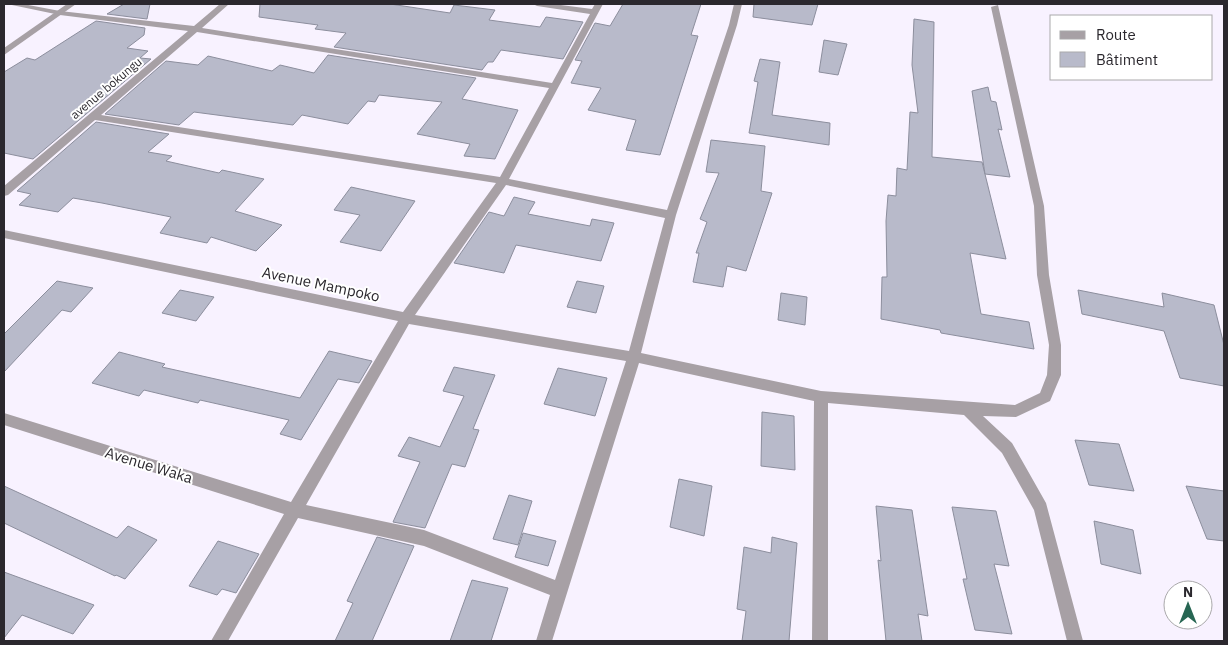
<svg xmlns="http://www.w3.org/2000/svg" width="1228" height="645" font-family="'IBM Plex Sans',sans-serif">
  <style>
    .building { fill: #b8baca; stroke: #8c8e9d }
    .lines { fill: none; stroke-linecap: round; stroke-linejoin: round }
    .minor { fill: #a7a0a5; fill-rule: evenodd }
    .tertiary { fill: #a7a0a5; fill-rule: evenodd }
    .labels { text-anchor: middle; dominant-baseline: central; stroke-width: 4; stroke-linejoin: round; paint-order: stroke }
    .far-street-label { font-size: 12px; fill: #2b282e; stroke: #fff }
    .street-label { font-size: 15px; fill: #2b282e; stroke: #fff }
  </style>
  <rect width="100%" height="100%" fill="#f8f2ff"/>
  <!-- building -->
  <g class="building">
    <path d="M124 4H150L147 19 107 14Z"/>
    <path d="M260 4H390L450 13 454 5 495 10 489 20 540 27 546 17 583 22 563 59 501 50 493 62H488L482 70 334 47 346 33 315 29 318 25 259 17Z"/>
    <path d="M623 4H701L691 35 698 36 660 155 626 150 636 120 588 110 601 88 571 83 582 61 575 60 595 23 610 26Z"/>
    <path d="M754 4H818L812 25 753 17Z"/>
    <path d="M914 19 934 22 932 157 982 162 1006 259 970 253 981 314 1029 322 1034 349 941 333 940 330 881 319 882 277H887L886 221 888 195 896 196 897 168 907 170 910 112 918 113 912 65Z"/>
    <path d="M96 21 145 28 144 35 127 48 148 51 140 58 151 59 33 159 4 153V72L27 58 35 60Z"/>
    <path d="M824 40 847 44 838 75 819 72Z"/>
    <path d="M328 55 476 78 462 99 518 110 495 159 464 156 470 144 417 134 442 102 379 95 375 102 368 101 348 124 302 115 293 125 194 112 179 125 105 114 166 61 198 65 208 56 272 71 280 65 314 73Z"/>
    <path d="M760 59 780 62 772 115 830 123 829 145 749 133 758 82 754 81Z"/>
    <path d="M988 87 991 101 996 102 1002 130 998 129 1010 177 985 174 972 91Z"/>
    <path d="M96 122 169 134 148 152 172 156 166 161 219 173 222 170 264 179 235 211 282 225 256 251 211 237 207 243 160 233 171 217 102 203 73 198 58 212 19 205 31 194 17 191Z"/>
    <path d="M711 140 765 146 761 191 772 193 746 271 727 266 723 287 693 282 699 253H696L707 222 700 219 719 173 706 172Z"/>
    <path d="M351 187 415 201 381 251 340 242 360 215 334 210Z"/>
    <path d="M514 197 535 202 528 214 590 226 592 219 614 223 601 261 516 245 504 273 454 263 489 212 504 216Z"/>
    <path d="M57 281 93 288 71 312 62 310 4 372V334Z"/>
    <path d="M577 281 604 286 596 313 567 307Z"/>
    <path d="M180 290 214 297 196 321 162 313Z"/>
    <path d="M1078 290 1164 307 1162 293 1214 305 1224 345V386L1180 378 1164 331 1082 314Z"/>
    <path d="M781 293 807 297 805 325 778 320Z"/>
    <path d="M329 351 372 361 359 383 338 379 301 440 280 434 289 420 200 400 198 403 144 390 139 396 92 383 119 352 165 364 162 367 300 398Z"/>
    <path d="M454 367 495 375 473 429 479 430 465 467 452 464 425 528 393 522 420 462 398 456 409 437 440 447 464 396 443 391Z"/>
    <path d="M558 368 607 378 595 416 544 404Z"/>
    <path d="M762 412 794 416 795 470 761 466Z"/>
    <path d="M1075 440 1119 444 1134 491 1089 485Z"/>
    <path d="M679 479 712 486 704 536 670 527Z"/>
    <path d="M4 486 117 538 128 526 157 540 125 579 116 575 115 576 4 523Z"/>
    <path d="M1186 486 1224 491V541L1207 539Z"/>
    <path d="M509 495 532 501 518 545 493 539Z"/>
    <path d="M876 506 912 510 928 616 918 614 922 641H886L878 560 881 561Z"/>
    <path d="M952 507 996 511 1009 566 994 564 1012 634 975 630 963 579H967Z"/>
    <path d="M1094 521 1133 530 1141 574 1101 564Z"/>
    <path d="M523 533 556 541 548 566 515 557Z"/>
    <path d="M377 537 414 546 372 641H335L353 603 347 601Z"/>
    <path d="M772 537 797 543 789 641H742L746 611 737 609 744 547 771 553Z"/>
    <path d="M218 541 259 554 236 593 222 589 217 595 189 586Z"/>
    <path d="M4 572 94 605 73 634 22 615 4 638Z"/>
    <path d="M472 580 508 588 491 641H450Z"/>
  </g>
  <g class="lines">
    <!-- minor -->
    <path class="minor" d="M7 4H23L60 11 194 26 220 4H229L202 28 552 83 590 14 537 6 533 4H553L592 9 595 4H603L509 179 667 210 729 25 734 4H742L737 25 676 215 641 353 821 391 1015 405 1040 393 1047 375 1049 345 1037 275 1034 206 991 7 998 5 1044 206 1049 275 1061 345V375L1050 401 1016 417 983 416 1012 443 1046 503 1083 641H1067L1034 510 1002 453 964 415 828 403V641H812L814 401 639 363 552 641H536L550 595 424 546 298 518 228 641H211L284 514 4 425V413L291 502 398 321 4 238V230L403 312 496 183 95 120 8 195 4 196V186L188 31 60 15ZM197 32 549 88 500 177 101 115ZM506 185 665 218 629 351 415 315ZM409 324 626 361 555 580 424 530 306 505Z"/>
    <!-- tertiary -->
    <path class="tertiary" d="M67 4H76L4 55V48Z"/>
  </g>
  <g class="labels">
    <!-- far-street labels -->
    <g class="far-street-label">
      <text transform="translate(106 88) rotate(-40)">avenue bokungu</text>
    </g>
    <!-- street labels -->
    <g class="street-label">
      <text transform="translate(321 284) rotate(12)">Avenue Mampoko</text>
      <text transform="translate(149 465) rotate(17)">Avenue Waka</text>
    </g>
  </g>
  <!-- border -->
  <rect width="1228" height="645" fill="none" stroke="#2b282e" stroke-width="10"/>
  <!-- legend -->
  <rect x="1050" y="15" width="162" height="65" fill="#ffffff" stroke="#aaa9ab"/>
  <rect x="1060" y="31" width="25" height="8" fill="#a7a0a5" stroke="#aaa9ab"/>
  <text x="1096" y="40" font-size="15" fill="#2b282e">Route</text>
  <rect x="1060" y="52" width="25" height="15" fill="#b8baca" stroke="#aaa9ab"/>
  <text x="1096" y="65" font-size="15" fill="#2b282e">Bâtiment</text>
  <!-- north arrow -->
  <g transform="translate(1188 605)"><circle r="24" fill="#ffffff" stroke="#aaa9ab"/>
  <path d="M0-4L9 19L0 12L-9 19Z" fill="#276653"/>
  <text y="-8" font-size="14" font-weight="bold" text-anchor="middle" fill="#2b282e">N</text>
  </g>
</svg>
